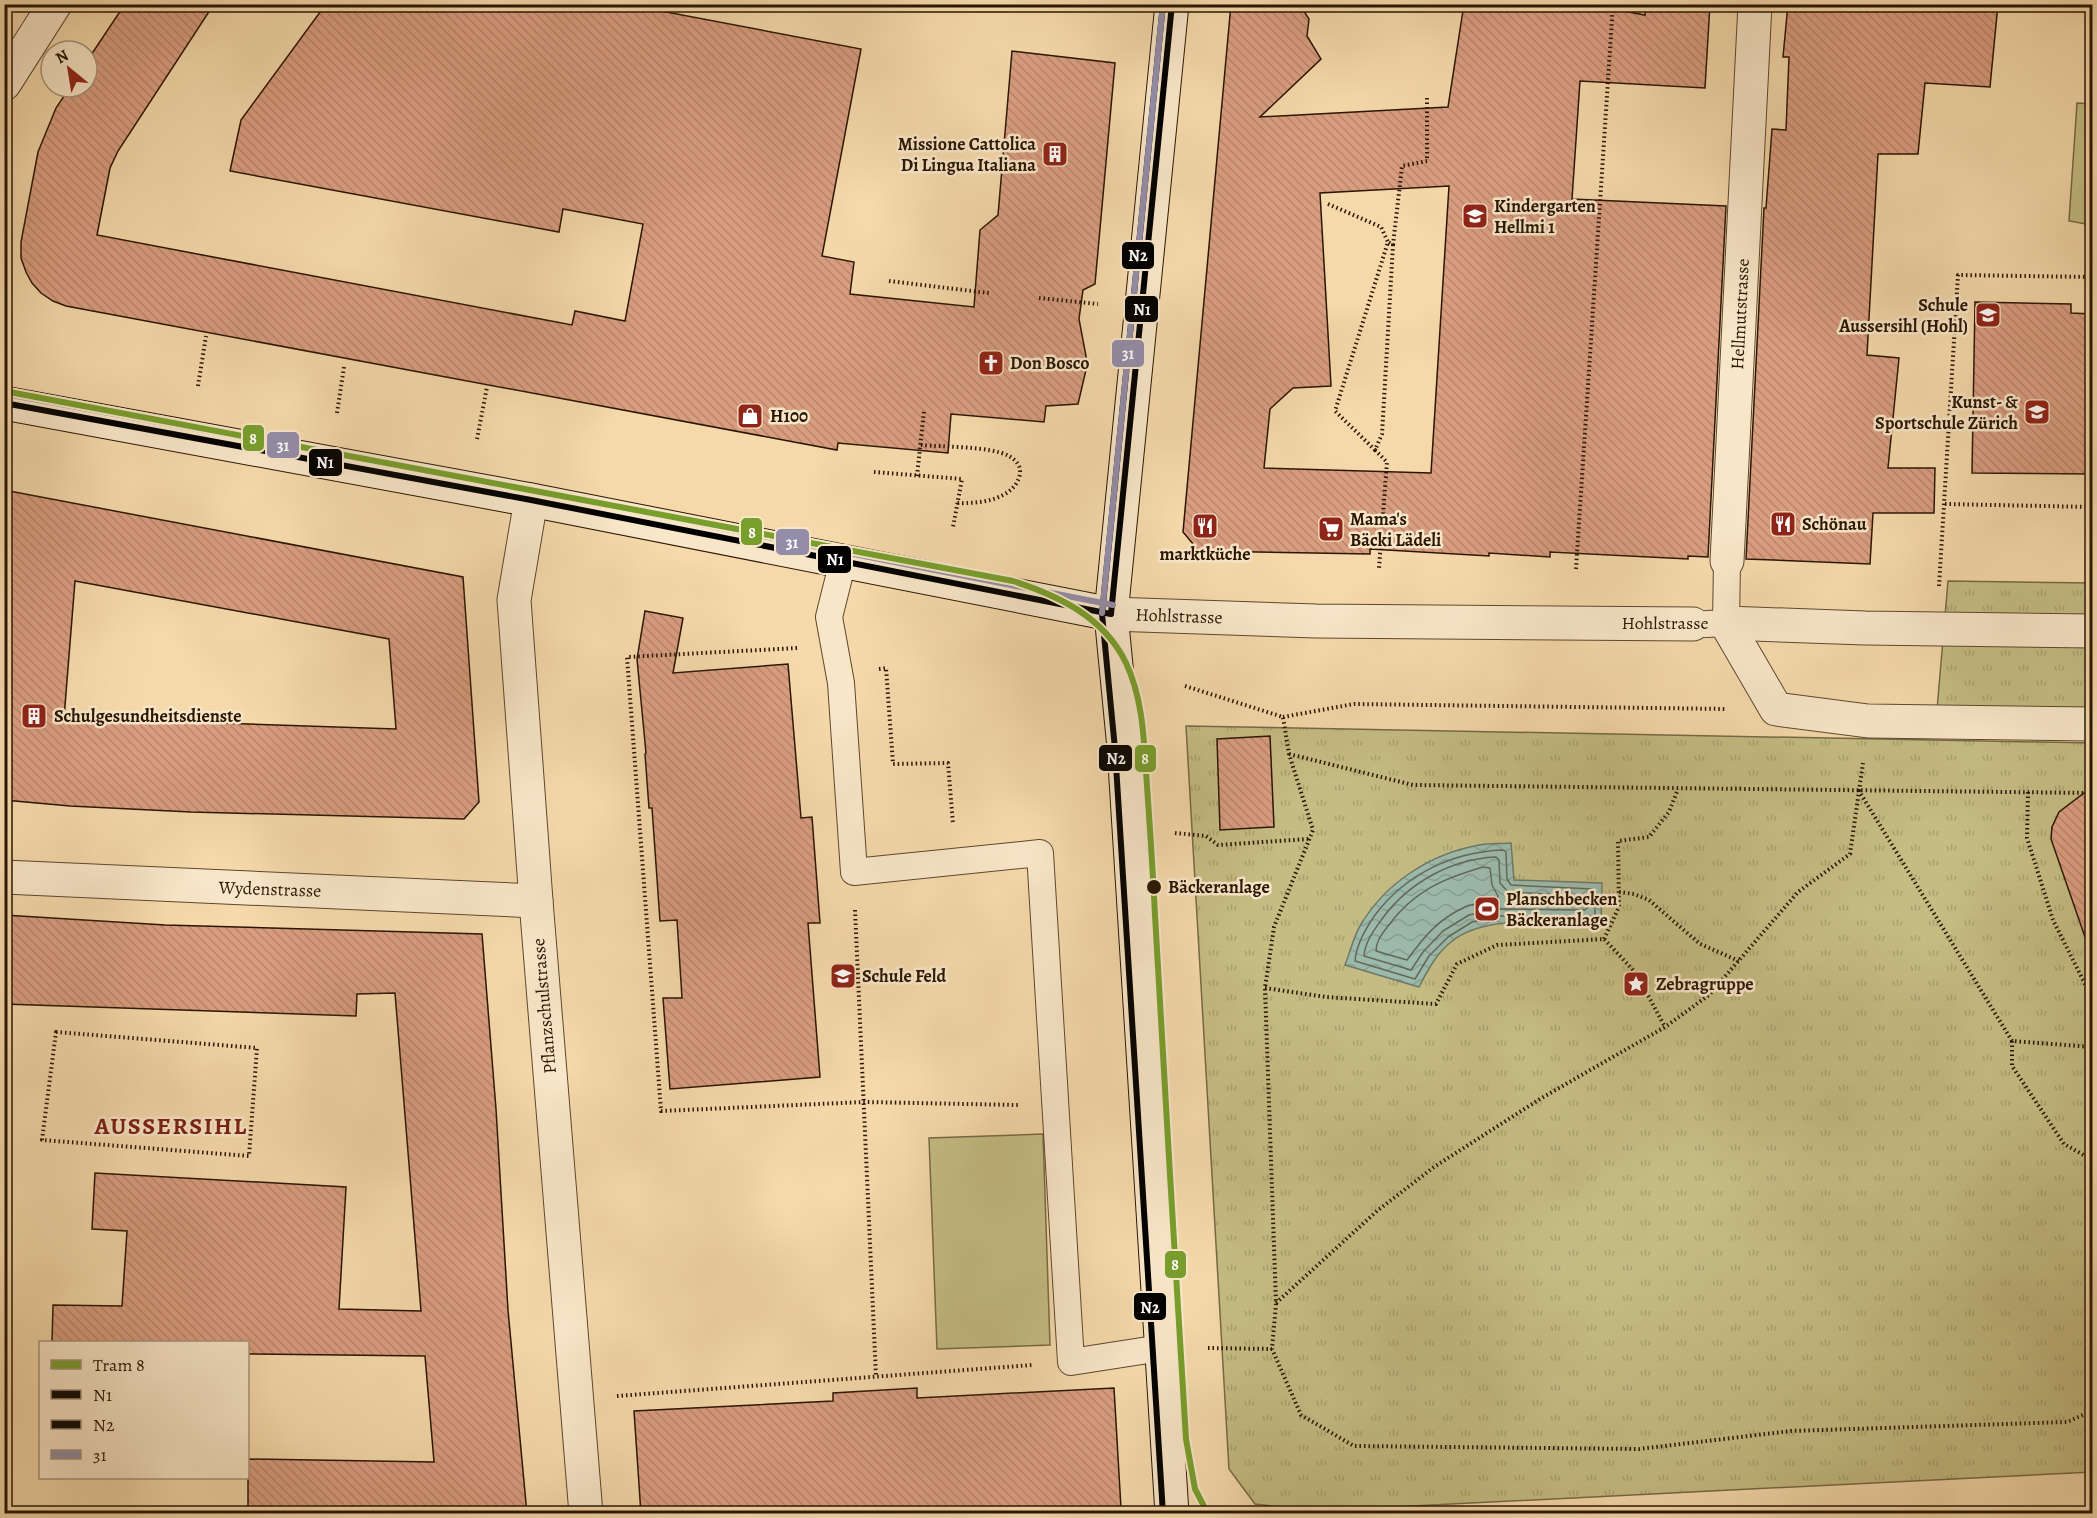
<svg xmlns="http://www.w3.org/2000/svg" width="2097" height="1518" font-family="Alegreya,serif">
  <style>
    .grass { fill: url(#grass-tufts); stroke: #776943; stroke-width: 1.5 }
    .pitch { fill: #c4bc83; stroke: #776943; stroke-width: 1.5 }
    .water { fill: url(#water-waves); stroke: #6e7868; stroke-width: 1.5 }
    .lines { fill: none; stroke-linecap: round; stroke-linejoin: round }
    .shore { stroke: #636858; stroke-width: 1.5 }
    .building { fill: url(#building-back-hatch); stroke: #2a1603; stroke-width: 1.5; fill-rule: evenodd }
    .lane-casing { stroke: #5d472d; stroke-width: 28 }
    .street-casing { stroke: #5d472d; stroke-width: 35 }
    .secondary-casing { stroke: #2a1603; stroke-width: 35 }
    .path { stroke: #2a1603; stroke-width: 4; stroke-dasharray: 1.5 3; stroke-linecap: butt }
    .lane { stroke: #f8e6c8; stroke-width: 26 }
    .street { stroke: #f8e6c8; stroke-width: 33 }
    .secondary { stroke: #f8e6c8; stroke-width: 33 }
    .bus-1-casing { stroke: #f8e6c8; stroke-width: 10 }
    .bus-2-casing { stroke: #f8e6c8; stroke-width: 10 }
    .bus-3-casing { stroke: #f8e6c8; stroke-width: 10 }
    .bus-1 { stroke: #000; stroke-width: 6 }
    .bus-2 { stroke: #000; stroke-width: 6 }
    .bus-3 { stroke: #938da9; stroke-width: 6 }
    .tram-1-casing { stroke: #f8e6c8; stroke-width: 10 }
    .tram-1 { stroke: #789e2c; stroke-width: 6 }
    .stop-dot { fill: #2a1603; stroke: #f8e6c8; stroke-width: 2 }
    .labels { text-anchor: middle; dominant-baseline: central; stroke-width: 5; stroke-linejoin: round; paint-order: stroke }
    .poi-label { font-size: 18px; font-weight: bold; fill: #2a1603; stroke: #f8e6c8; text-anchor: start }
    .street-label { font-size: 18px; fill: #2a1603; stroke: #f8e6c8 }
    .stop-label { font-size: 18px; font-weight: bold; fill: #2a1603; stroke: #f8e6c8; text-anchor: start }
    .district-label { font-size: 24px; font-weight: bold; letter-spacing: 1.5px; fill: #7a1f14; stroke: #f8e6c8 }
    .line-badge { stroke: #f8e6c8; stroke-width: 2 }
    .badge-label { font-size: 16px; text-anchor: middle; font-weight: bold; fill: #fff }
  </style>
  <defs>
    <pattern id="grass-tufts" width="24" height="20" patternUnits="userSpaceOnUse" patternTransform="scale(1.5)"><rect width="24" height="20" fill="#c4bc83"/><path d="M3 7l-1-3M5 7V3M7 7l1-3M15 17l-1-3M17 17v-4M19 17l1-3" fill="none" stroke="#a9a170"/></pattern>
    <pattern id="water-waves" width="16" height="10" patternUnits="userSpaceOnUse" patternTransform="scale(1.5)"><rect width="16" height="10" fill="#9cbaac"/><path d="M0 5q4-4 8 0t8 0" fill="none" stroke="#879f92"/></pattern>
    <pattern id="building-back-hatch" width="6" height="6" patternUnits="userSpaceOnUse" patternTransform="scale(1.5)"><rect width="6" height="6" fill="#d99d80"/><path d="M-1 5l2 2M0 0l6 6M5-1l2 2" fill="none" stroke="#ba866d"/></pattern>
  </defs>
  <rect width="100%" height="100%" fill="#f5d9ab"/>
  <filter id="stains"><feTurbulence type="fractalNoise" baseFrequency=".00333" numOctaves="4"/><feColorMatrix values="0 0 0 0 .2 0 0 0 0 .09 0 0 0 0 .02 0 0 0 .5 -.17"/></filter>
  <radialGradient id="worn" r=".72"><stop offset=".6" stop-color="#630" stop-opacity="0"/><stop offset="1" stop-color="#630" stop-opacity=".3"/></radialGradient>
  <!-- grass -->
  <g class="grass">
    <path d="M1948 581 2092 583V739L1935 733Z"/>
    <path d="M1186 726 2092 743V1472L1312 1511 1255 1504 1229 1469Z"/>
  </g>
  <!-- pitch -->
  <g class="pitch">
    <path d="M2077 103 2092 104V225L2069 221Z"/>
    <path d="M1043 1134 1050 1345 937 1349 929 1138Z"/>
  </g>
  <!-- water -->
  <path class="water" d="M1511 843 1514 880 1602 883 1601 923C1559 923 1484 913 1451 942 1436 954 1428 970 1419 987L1345 965C1350 953 1353 938 1360 926 1385 883 1430 854 1479 845 1489 843 1501 844 1511 843Z"/>
  <g class="lines">
    <!-- shore -->
    <g class="shore">
      <path d="M1503 850 1506 852 1507 879 1511 885 1593 889 1595 891V916H1498L1472 922 1448 937 1429 956 1415 979 1355 961C1356 945 1366 928 1375 915 1406 874 1452 852 1503 850Z"/>
      <path d="M1496 857 1499 860 1500 883 1508 892 1586 896 1588 898 1587 908 1585 910 1498 909 1469 915 1443 931 1423 952 1411 970 1364 956C1365 942 1374 930 1382 919 1408 883 1451 859 1496 857Z"/>
      <path d="M1483 867 1490 868 1492 885 1498 896 1497 900C1487 902 1475 903 1465 907 1438 919 1424 937 1407 960L1376 951C1376 941 1382 934 1388 926 1414 891 1442 879 1483 867Z"/>
    </g>
  </g>
  <!-- building -->
  <g class="building">
    <path d="M125 4H214L118 151 110 168 97 235 572 325 575 311 625 321 643 224 563 209 559 232 230 171 241 120 326 4H624L861 49 822 256 854 262 850 294 974 307 980 230 998 215 1012 51 1115 63 1095 284 1083 290 1079 319 1086 356V370L1078 404 1046 406 1044 422 951 414 948 453 838 443 837 450 66 306 53 301 41 293 32 283 26 272 21 258V242L38 152 56 108 70 87H87V61Z"/>
    <path d="M1231 4H1299L1309 19 1307 36 1321 59 1260 117 1448 107 1464 4H1586L1645 15 1646 4H1710L1705 88 1580 81 1572 199 1726 206 1708 557 1688 556V559L1550 552V557L1489 553V556L1370 549V554L1199 551 1183 532ZM1449 186 1431 473 1264 468 1270 409 1293 388 1331 386 1320 193Z"/>
    <path d="M1788 4H1998L1990 87 1925 83 1918 154H1878L1867 355 1899 358 1888 468H1935L1934 513H1873L1870 564 1746 559 1764 208H1766L1772 129 1786 130 1789 57H1783Z"/>
    <path d="M1975 302 2071 304V313L2092 314V474L1972 473Z"/>
    <path d="M4 490 463 577 479 802 464 819 191 812 70 806 4 800ZM75 581 389 639 396 729 64 718Z"/>
    <path d="M645 611 683 618 673 673 788 664 801 818 812 817 820 923H808L820 1077 670 1089 663 998H682L677 920 660 921 652 808H649L645 754 646 753 637 659Z"/>
    <path d="M1270 736 1274 827 1220 830 1217 739Z"/>
    <path d="M2092 787V939L2086 940 2051 839 2052 827 2059 812Z"/>
    <path d="M4 915 165 925 482 934 496 1109 508 1310 527 1514H248V1459L434 1462 425 1356 248 1354V1342H52L53 1305 122 1306 127 1231 92 1229 95 1173 346 1187 339 1309 421 1311 395 993 357 994 356 1016 4 1004Z"/>
    <path d="M917 1388V1398L1114 1388 1121 1508 1014 1514H641L634 1411 833 1401V1393Z"/>
  </g>
  <g class="lines">
    <!-- lane casing -->
    <g class="lane-casing">
      <g id="lane">
        <path d="M843 561 829 617 841 683 854 872 1040 853 1071 1362 1161 1348"/>
        <path d="M1707 624 1726 623 1727 561"/>
      </g>
    </g>
    <!-- street casing -->
    <g class="street-casing">
      <g id="street">
        <path d="M4 84 55 4"/>
        <path d="M531 500 514 600 536 901 586 1514"/>
        <path d="M1727 561 1755 4"/>
        <path d="M1111 614 1316 621 1693 624"/>
        <path d="M1726 623 1776 709 1868 721 2092 724"/>
        <path d="M1726 623 1865 628 2092 631"/>
        <path d="M4 877 536 901"/>
      </g>
    </g>
    <!-- secondary casing -->
    <g class="secondary-casing">
      <g id="secondary">
        <path d="M1172 4 1111 614 1124 748 1172 1514"/>
        <path d="M4 403 531 500 1111 614"/>
      </g>
    </g>
    <!-- path -->
    <g class="path">
      <path d="M1328 204 1381 227 1388 242 1335 411 1375 450 1382 434 1393 245 1388 242"/>
      <path d="M1393 245 1402 166 1427 161V95"/>
      <path d="M889 281 989 293"/>
      <path d="M1039 298 1098 304"/>
      <path d="M198 386 206 336"/>
      <path d="M337 413 344 367"/>
      <path d="M477 439 487 387"/>
      <path d="M921 445C943 447 990 446 1009 456 1016 460 1021 466 1020 474 1015 500 978 504 957 503"/>
      <path d="M1375 450 1387 462 1379 568"/>
      <path d="M874 472 962 479 953 527"/>
      <path d="M917 476 924 411"/>
      <path d="M1945 504 2092 507"/>
      <path d="M1576 569 1613 4"/>
      <path d="M1939 586 1958 275 2092 277"/>
      <path d="M797 648 627 657 661 1111 864 1102 1018 1105"/>
      <path d="M879 669 886 668 893 764 948 763 953 824"/>
      <path d="M1185 686 1283 717 1289 754 1313 830 1274 927 1265 988 1276 1304 1272 1349 1301 1415 1354 1446 1639 1449 1791 1431 2067 1422 2092 1411"/>
      <path d="M1283 717 1354 704 1727 709"/>
      <path d="M1289 754 1413 785 2092 793"/>
      <path d="M1859 791 1863 763"/>
      <path d="M2028 792 2027 838 2053 920 2092 998"/>
      <path d="M1175 833 1206 836 1218 845 1308 839"/>
      <path d="M1619 892 1634 894 1649 900 1700 944 1739 961"/>
      <path d="M855 910 876 1377"/>
      <path d="M1604 939 1619 907 1618 841 1649 837 1669 812 1678 789"/>
      <path d="M1265 988 1326 997 1436 1004 1457 964 1497 945 1604 939 1636 973 1665 1027"/>
      <path d="M56 1032 257 1048 249 1156 42 1140Z"/>
      <path d="M2012 1041V1066L2064 1144 2092 1160"/>
      <path d="M1276 1303 1377 1211 1434 1167 1540 1099 1665 1027 1709 995 1798 892 1850 854 1859 791 2012 1041 2092 1047"/>
      <path d="M1208 1348 1272 1349"/>
      <path d="M617 1396 1032 1365"/>
    </g>
    <!-- lane -->
    <use href="#lane" class="lane"/>
    <!-- street -->
    <use href="#street" class="street"/>
    <!-- secondary -->
    <use href="#secondary" class="secondary"/>
    <!-- bus-1 casing -->
    <g class="bus-1-casing">
      <g id="bus-1">
        <path d="M4 403 531 500 1111 614"/>
        <path d="M1111 614 1172 4"/>
      </g>
    </g>
    <!-- bus-2 casing -->
    <g class="bus-2-casing">
      <path id="bus-2" d="M1163 4 1102 614 1115 749 1163 1514"/>
    </g>
    <!-- bus-3 casing -->
    <g class="bus-3-casing">
      <g id="bus-3">
        <path d="M6 394 533 491 1113 605"/>
        <path d="M1102 613 1163 4"/>
      </g>
    </g>
    <!-- bus-1 -->
    <use href="#bus-1" class="bus-1"/>
    <!-- bus-2 -->
    <use href="#bus-2" class="bus-2"/>
    <!-- bus-3 -->
    <use href="#bus-3" class="bus-3"/>
    <!-- tram-1 casing -->
    <g class="tram-1-casing">
      <path id="tram-1" d="M4 391 1013 581C1059 596 1104 617 1126 663 1144 701 1144 745 1147 786 1150 829 1153 872 1155 915 1165 1090 1175 1264 1186 1439L1195 1489 1208 1514"/>
    </g>
    <!-- tram-1 -->
    <use href="#tram-1" class="tram-1"/>
  </g>
  <!-- icons -->
  <defs>
    <g id="building-square" transform="scale(1.35)"><rect x="-9" y="-9" width="18" height="18" rx="4" fill="#8f2418" stroke="#f8e6c8"/><path d="M-4-6H4V6H1V3H-1V6H-4ZM-2.5-4.3h1.7v1.8h-1.7ZM.8-4.3h1.7v1.8H.8ZM-2.5-1h1.7V.8h-1.7ZM.8-1h1.7V.8H.8Z" fill="#fff"/></g>
    <g id="school-square" transform="scale(1.35)"><rect x="-9" y="-9" width="18" height="18" rx="4" fill="#8f2418" stroke="#f8e6c8"/><path d="M0-5L7-2L0 1L-7-2ZM-4 1L0 2.5L4 1V4Q0 6-4 4Z" fill="#fff"/></g>
    <g id="church-square" transform="scale(1.35)"><rect x="-9" y="-9" width="18" height="18" rx="4" fill="#8f2418" stroke="#f8e6c8"/><path d="M-1.2-6h2.4v3.5h3.3v2.4h-3.3V6h-2.4V-.1h-3.3v-2.4h3.3Z" fill="#fff"/></g>
    <g id="shop-square" transform="scale(1.35)"><rect x="-9" y="-9" width="18" height="18" rx="4" fill="#8f2418" stroke="#f8e6c8"/><path d="M-5-2.5h2.3a2.7 3.5 0 0 1 5.4 0H5L5.5 6h-11ZM-1.5-2.5h3a1.5 2.3 0 0 0-3 0Z" fill="#fff"/></g>
    <g id="restaurant-square" transform="scale(1.35)"><rect x="-9" y="-9" width="18" height="18" rx="4" fill="#8f2418" stroke="#f8e6c8"/><path d="M-5-6h1v4h1v-4h1v4h1v-4h1v5L-1.5 .5V6h-2V.5L-5-1ZM5-6V6H3V1.5H1.5Q1.5-4 5-6Z" fill="#fff"/></g>
    <g id="supermarket-square" transform="scale(1.35)"><rect x="-9" y="-9" width="18" height="18" rx="4" fill="#8f2418" stroke="#f8e6c8"/><path d="M-6-5.5h2.5l.6 2H6L4.5 2H-2.5L-4.4-4H-6ZM-1.5 3.2a1.3 1.3 0 1 0 .1 0ZM3 3.2a1.3 1.3 0 1 0 .1 0Z" fill="#fff"/></g>
    <g id="stadium-square" transform="scale(1.35)"><rect x="-9" y="-9" width="18" height="18" rx="4" fill="#8f2418" stroke="#f8e6c8"/><path d="M0-5a6.5 5 0 1 0 0 10a6.5 5 0 1 0 0-10ZM-3.5-1.8h7v3.6h-7Z" fill="#fff"/></g>
    <g id="sight-square" transform="scale(1.35)"><rect x="-9" y="-9" width="18" height="18" rx="4" fill="#8f2418" stroke="#f8e6c8"/><path d="M0-6L1.8-2.2L6-1.7L2.9 1.2L3.7 5.4L0 3.3L-3.7 5.4L-2.9 1.2L-6-1.7L-1.8-2.2Z" fill="#fff"/></g>
  </defs>
  <g fill-rule="evenodd">
    <use href="#building-square" x="1055" y="154"/>
    <use href="#school-square" x="1475" y="216"/>
    <use href="#school-square" x="1988" y="315"/>
    <use href="#church-square" x="991" y="363"/>
    <use href="#school-square" x="2037" y="412"/>
    <use href="#shop-square" x="750" y="416"/>
    <use href="#restaurant-square" x="1783" y="524"/>
    <use href="#restaurant-square" x="1205" y="526"/>
    <use href="#supermarket-square" x="1331" y="529"/>
    <use href="#building-square" x="34" y="716"/>
    <use href="#stadium-square" x="1487" y="909"/>
    <use href="#school-square" x="843" y="976"/>
    <use href="#sight-square" x="1636" y="984"/>
  </g>
  <!-- markers -->
  <circle class="stop-dot" cx="1154" cy="887" r="8"/>
  <g class="labels">
    <!-- poi labels -->
    <g class="poi-label">
      <text x="1036" y="144" text-anchor="end">Missione Cattolica<tspan x="1036" dy="21">Di Lingua Italiana</tspan></text>
      <text x="1494" y="206">Kindergarten<tspan x="1494" dy="21">Hellmi 1</tspan></text>
      <text x="1968" y="305" text-anchor="end">Schule<tspan x="1968" dy="21">Aussersihl (Hohl)</tspan></text>
      <text x="1010" y="363">Don Bosco</text>
      <text x="2018" y="402" text-anchor="end">Kunst- &amp;<tspan x="2018" dy="21">Sportschule Zürich</tspan></text>
      <text x="770" y="416">H100</text>
      <text x="1350" y="519">Mama's<tspan x="1350" dy="21">Bäcki Lädeli</tspan></text>
      <text x="1802" y="524">Schönau</text>
      <text x="1205" y="554" text-anchor="middle">marktküche</text>
      <text x="54" y="716">Schulgesundheitsdienste</text>
      <text x="1506" y="899">Planschbecken<tspan x="1506" dy="21">Bäckeranlage</tspan></text>
      <text x="862" y="976">Schule Feld</text>
      <text x="1656" y="984">Zebragruppe</text>
    </g>
    <!-- street labels -->
    <g class="street-label">
      <text transform="translate(1740 314) rotate(-87)">Hellmutstrasse</text>
      <text transform="translate(1179 616) rotate(2)">Hohlstrasse</text>
      <text x="1665" y="623">Hohlstrasse</text>
      <text transform="translate(270 889) rotate(2)">Wydenstrasse</text>
      <text transform="translate(544 1006) rotate(-95)">Pflanzschulstrasse</text>
    </g>
    <!-- stop labels -->
    <g class="stop-label">
      <text x="1168" y="887">Bäckeranlage</text>
    </g>
    <!-- district labels -->
    <g class="district-label">
      <text x="171" y="1126">AUSSERSIHL</text>
    </g>
  </g>
  <g class="line-badge">
    <rect x="1121" y="241" width="34" height="29" rx="6" fill="#000"/>
    <rect x="1124" y="295" width="35" height="28" rx="6" fill="#000"/>
    <rect x="1111" y="339" width="34" height="29" rx="6" fill="#938da9"/>
    <rect x="242" y="424" width="23" height="28" rx="6" fill="#789e2c"/>
    <rect x="266" y="431" width="34" height="28" rx="6" fill="#938da9"/>
    <rect x="308" y="448" width="35" height="29" rx="6" fill="#000"/>
    <rect x="740" y="517" width="23" height="29" rx="6" fill="#789e2c"/>
    <rect x="775" y="528" width="35" height="28" rx="6" fill="#938da9"/>
    <rect x="817" y="545" width="35" height="29" rx="6" fill="#000"/>
    <rect x="1098" y="744" width="35" height="28" rx="6" fill="#000"/>
    <rect x="1134" y="744" width="23" height="29" rx="6" fill="#789e2c"/>
    <rect x="1164" y="1250" width="23" height="29" rx="6" fill="#789e2c"/>
    <rect x="1133" y="1292" width="34" height="29" rx="6" fill="#000"/>
  </g>
  <g class="badge-label">
    <text x="1138" y="261">N2</text>
    <text x="1142" y="315">N1</text>
    <text x="1128" y="359">31</text>
    <text x="253" y="444">8</text>
    <text x="283" y="451">31</text>
    <text x="325" y="468">N1</text>
    <text x="752" y="538">8</text>
    <text x="792" y="548">31</text>
    <text x="835" y="565">N1</text>
    <text x="1116" y="764">N2</text>
    <text x="1145" y="764">8</text>
    <text x="1175" y="1270">8</text>
    <text x="1150" y="1313">N2</text>
  </g>
  <!-- margin -->
  <rect width="2097" height="1518" fill="none" stroke="#f5d9ab" stroke-width="24"/>
  <rect x="6" y="6" width="2085" height="1506" fill="none" stroke="#2a1603" stroke-width="3"/>
  <rect x="12" y="12" width="2073" height="1494" fill="none" stroke="#2a1603" stroke-width="1.5"/>
  <!-- legend -->
  <rect x="39" y="1341" width="210" height="138" fill="#f8e6c8" stroke="#a69379" stroke-width="1.5"/>
  <rect x="51" y="1360" width="30" height="9" fill="#789e2c" stroke="#a69379" stroke-width="1.5"/>
  <text x="93" y="1371" font-size="18" fill="#2a1603">Tram 8</text>
  <rect x="51" y="1390" width="30" height="9" fill="#000000" stroke="#a69379" stroke-width="1.5"/>
  <text x="93" y="1401" font-size="18" fill="#2a1603">N1</text>
  <rect x="51" y="1420" width="30" height="9" fill="#000000" stroke="#a69379" stroke-width="1.5"/>
  <text x="93" y="1431" font-size="18" fill="#2a1603">N2</text>
  <rect x="51" y="1450" width="30" height="9" fill="#938da9" stroke="#a69379" stroke-width="1.5"/>
  <text x="93" y="1461" font-size="18" fill="#2a1603">31</text>
  <!-- north arrow -->
  <g transform="translate(69 69) rotate(330)"><circle r="28" fill="#f8e6c8" stroke="#a69379" stroke-width="1.5"/>
  <path d="M0-4.5L10 22L0 15L-10 22Z" fill="#8f2418"/>
  <text y="-9" font-size="16" font-weight="bold" text-anchor="middle" fill="#2a1603">N</text>
  </g>
  <rect width="100%" height="100%" filter="url(#stains)"/>
  <rect width="100%" height="100%" fill="url(#worn)"/>
</svg>
